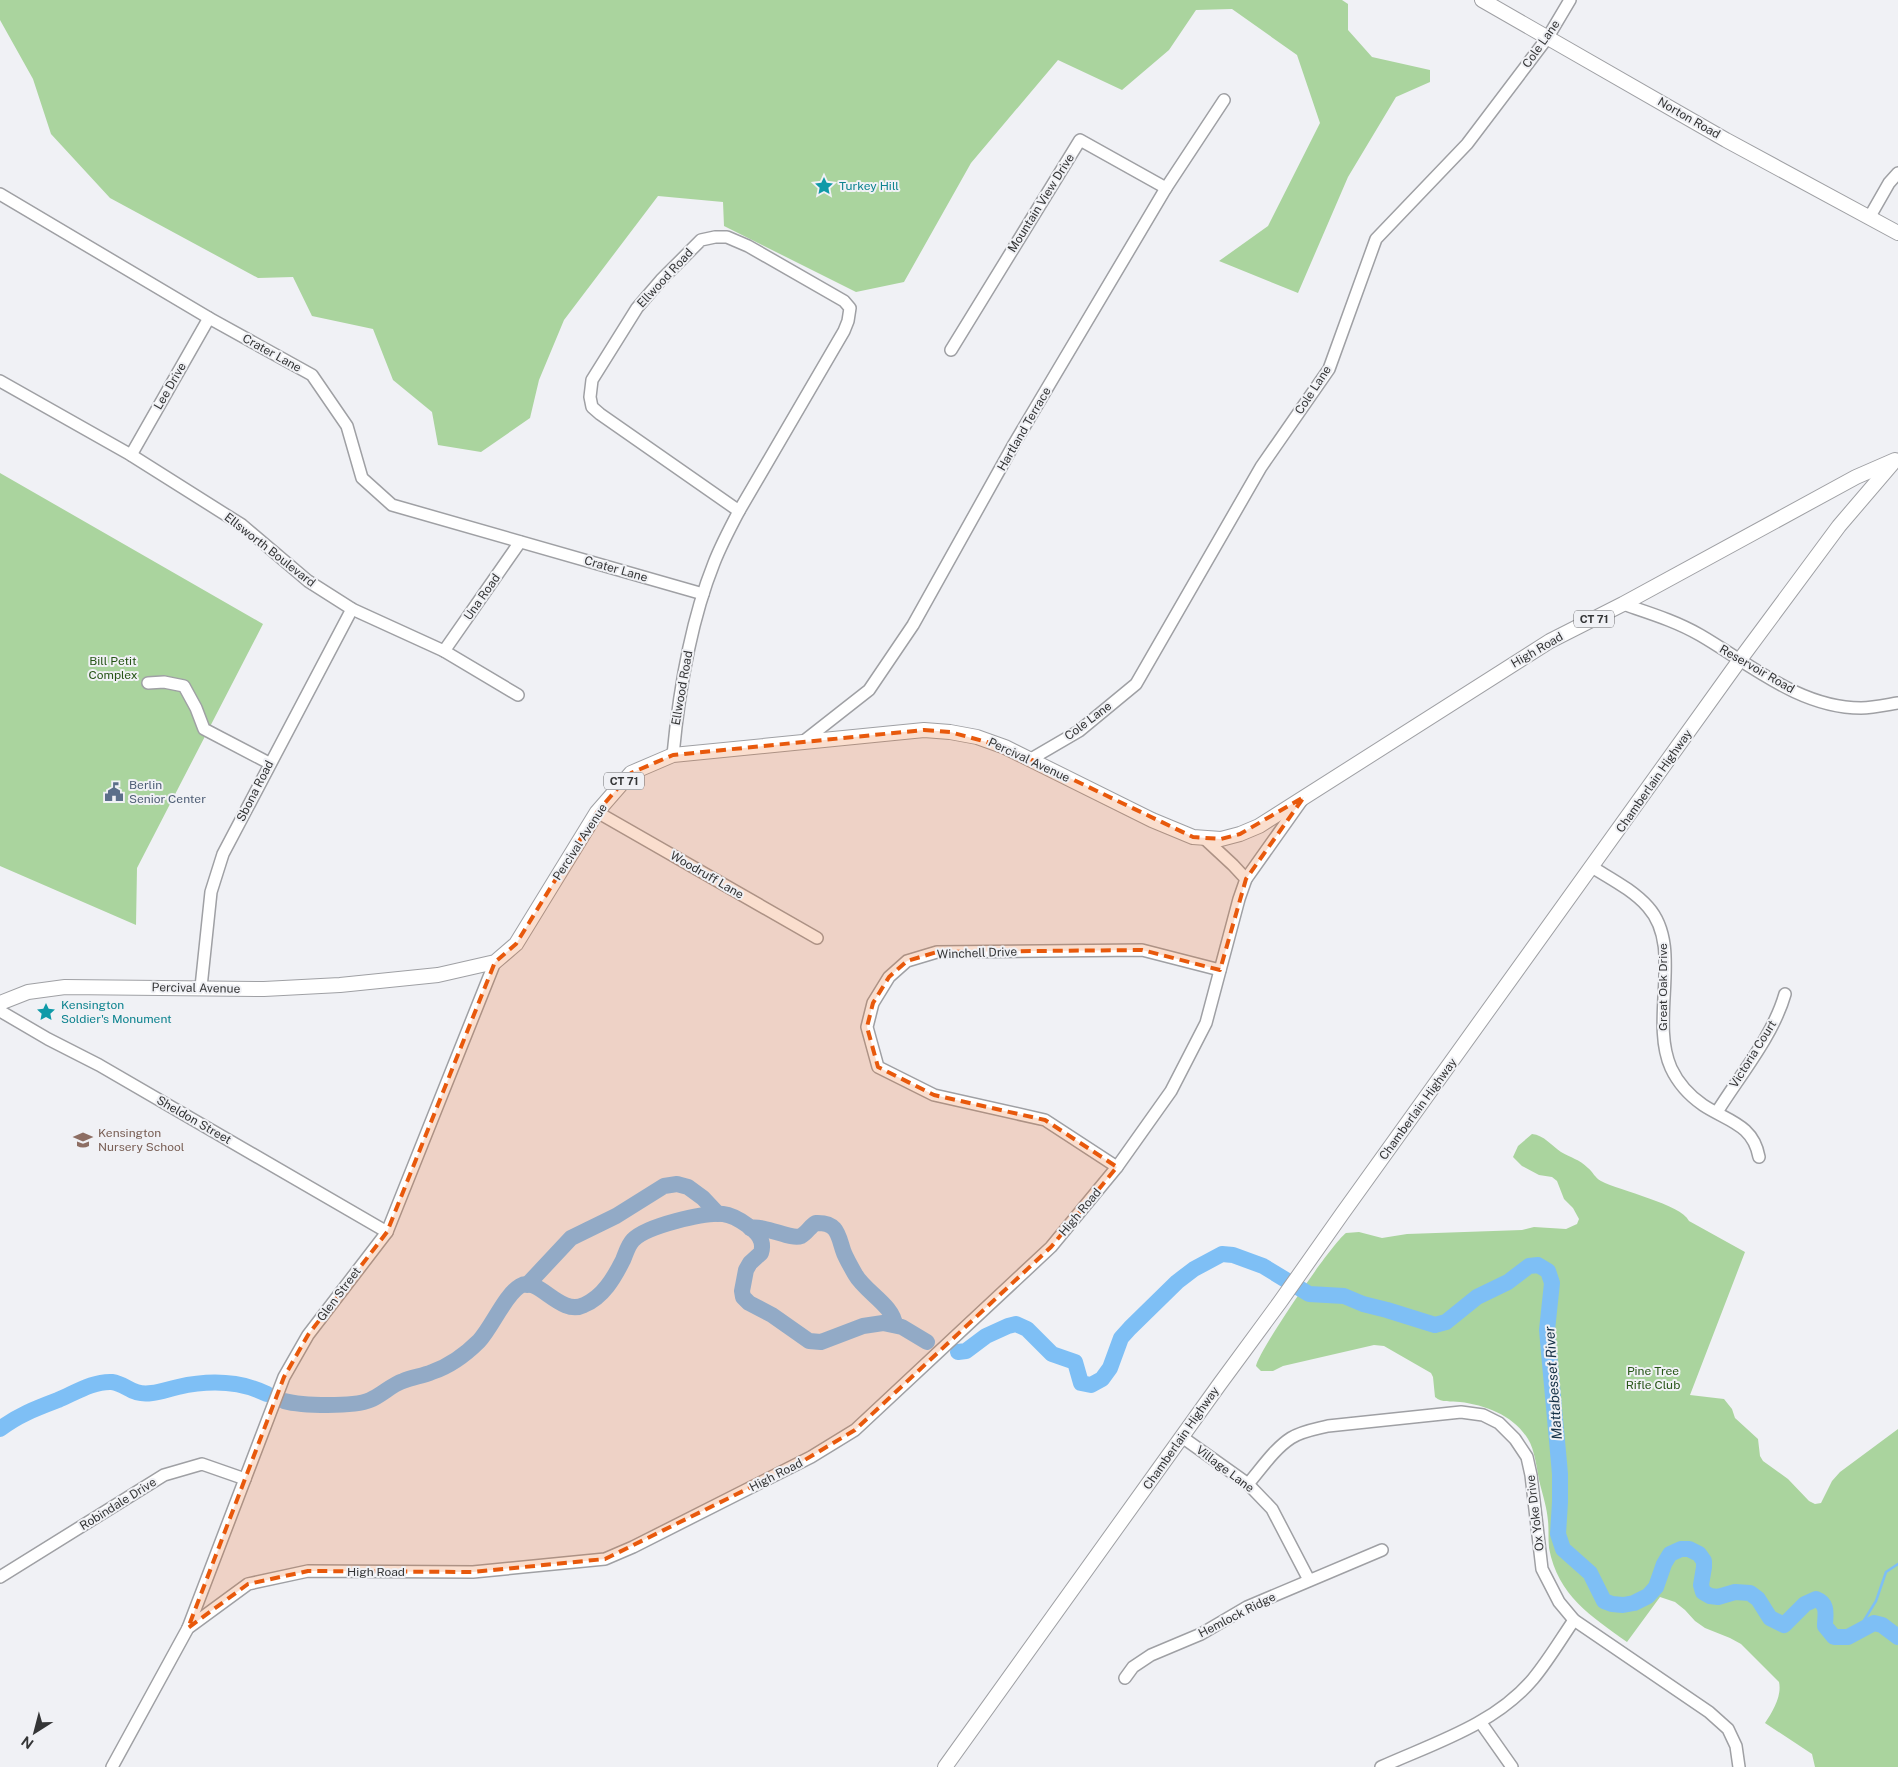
<svg xmlns="http://www.w3.org/2000/svg" width="1898" height="1767" font-family="'Public Sans',sans-serif">
  <style>
    .green { fill: #aad49e }
    .lines { fill: none; stroke-linecap: round; stroke-linejoin: round }
    .stream { stroke: #7ebff5; stroke-width: 2.5 }
    .river { stroke: #7ebff5; stroke-width: 16 }
    .minor-casing { stroke: #9fa0a4; stroke-width: 14 }
    .major-casing { stroke: #9fa0a4; stroke-width: 16 }
    .minor { stroke: #fff; stroke-width: 11 }
    .major { stroke: #fff; stroke-width: 14 }
    .marked { fill: #e8590c; fill-opacity: 0.2; stroke: #e8590c; stroke-width: 4; stroke-dasharray: 10 6; stroke-linejoin: round }
    .labels { text-anchor: middle; dominant-baseline: central; stroke-width: 4; stroke-linejoin: round; paint-order: stroke }
    .shield { fill: #f0f1f5; stroke: #6c6d6f; stroke-width: 1 }
    .shield-label { font-size: 11px; font-weight: bold; fill: #343536 }
    .street-label { font-size: 12px; fill: #343536; stroke: #f0f1f5 }
    .culture-label { font-size: 12px; fill: #0d838f; stroke: #f0f1f5; text-anchor: start }
    .park-label { font-size: 12px; fill: #275517; stroke: #f0f1f5 }
    .service-label { font-size: 12px; fill: #4e5e75; stroke: #f0f1f5; text-anchor: start }
    .education-label { font-size: 12px; fill: #785e54; stroke: #f0f1f5; text-anchor: start }
    .water-label { font-size: 14px; font-style: italic; fill: #153147; stroke: #f0f1f5 }
  </style>
  <rect width="100%" height="100%" fill="#f0f1f5"/>
  <!-- green -->
  <g class="green">
    <path d="M0 0H1342L1348 4V30L1372 57 1430 70V82L1396 97 1348 177 1298 293 1219 261 1268 226 1320 123 1297 55 1232 9 1196 10 1169 50 1122 90 1058 60 971 163 904 282 856 292 724 226 723 202 658 196 564 320 539 380 530 418 481 452 438 445 432 412 393 380 373 329 312 316 293 277 258 278 110 198 51 134 33 79 0 20Z"/>
    <path d="M0 473 263 624 137 868 136 925 0 866Z"/>
    <path d="M1532 1134C1544 1135 1552 1146 1561 1152 1571 1158 1579 1159 1588 1168 1593 1172 1595 1178 1601 1181 1620 1191 1681 1204 1689 1221L1745 1252 1690 1395 1724 1399 1732 1409 1735 1418 1758 1439 1760 1456 1763 1461 1788 1479 1809 1501 1815 1504 1821 1503 1832 1481 1840 1472 1898 1429V1767H1815L1812 1754 1765 1723C1773 1711 1782 1696 1779 1682L1741 1644 1730 1638 1705 1628 1695 1621 1685 1610 1675 1602 1660 1597 1627 1642C1591 1616 1558 1596 1549 1548 1548 1539 1549 1530 1548 1521 1547 1508 1543 1496 1540 1484 1537 1471 1535 1450 1528 1439 1514 1416 1486 1405 1460 1402 1451 1401 1442 1403 1435 1397L1433 1377 1431 1373 1384 1346 1374 1345 1283 1366 1273 1371H1261L1256 1366C1259 1350 1332 1243 1346 1233L1359 1232 1382 1238 1407 1234 1522 1230 1534 1227 1566 1229 1577 1224 1579 1219 1573 1208 1564 1199 1557 1181 1552 1177 1539 1175 1522 1166 1513 1157 1518 1146Z"/>
  </g>
  <g class="lines">
    <!-- stream -->
    <path class="stream" d="M1855 1635 1876 1601 1886 1572 1898 1564"/>
    <!-- river -->
    <g class="river">
      <path d="M750 1228C765 1225 791 1240 801 1236 807 1233 810 1226 816 1223 839 1222 838 1237 844 1253 847 1260 851 1267 855 1274 865 1292 893 1305 895 1325"/>
      <path d="M527 1285 571 1238 616 1216 664 1186 677 1184 688 1187 703 1198 718 1214"/>
      <path d="M958 1352 966 1351 986 1336 1008 1326 1016 1324 1027 1329 1052 1354 1075 1362 1081 1383 1091 1385 1102 1379 1110 1368 1121 1338 1130 1328 1177 1282 1194 1269 1222 1254 1233 1255 1263 1266 1309 1294 1344 1296 1363 1304 1387 1310 1435 1325 1446 1322 1477 1297 1508 1282 1529 1266 1538 1265 1548 1271 1552 1283 1547 1330 1560 1474V1502L1558 1534 1563 1549 1590 1573 1604 1601 1612 1604 1623 1605 1634 1603 1648 1596 1656 1587 1664 1564 1670 1554 1681 1549H1689L1699 1554 1704 1561V1567L1701 1585 1703 1592 1710 1596 1718 1597 1735 1592 1750 1593 1758 1599 1770 1618 1784 1625 1805 1604 1816 1599C1829 1604 1825 1615 1825 1626L1834 1637H1848L1874 1623 1882 1625 1898 1637"/>
      <path d="M284 1401C302 1406 354 1407 370 1400 382 1395 391 1385 403 1381 412 1377 423 1376 432 1372 450 1366 466 1354 479 1341 492 1327 505 1295 520 1286 538 1275 560 1317 584 1305 603 1297 614 1278 623 1260 626 1253 628 1245 633 1240 646 1226 705 1212 723 1214 732 1215 740 1220 747 1225 757 1232 765 1240 761 1253L750 1263 746 1270 742 1291 743 1297 749 1303 772 1315 809 1341 821 1342 863 1326 883 1323 902 1327 927 1342"/>
      <path d="M0 1429C18 1415 37 1408 58 1400 75 1393 93 1381 112 1382 127 1384 131 1396 152 1393 160 1392 169 1389 178 1387 209 1380 238 1380 267 1394"/>
    </g>
    <!-- minor casing -->
    <g class="minor-casing">
      <g id="minor">
        <path d="M0 194 209 318 312 375 347 426 362 478 392 505 703 594"/>
        <path d="M1869 218 1889 183 1898 173"/>
        <path d="M715 237H727L748 246 844 301 850 308 848 321 844 331 739 511 600 414 592 407 590 397 592 380 637 308 661 280 701 240Z"/>
        <path d="M951 350 1080 140 1166 188"/>
        <path d="M0 381 131 455 242 525 308 581 352 609 444 651 518 695"/>
        <path d="M131 455 209 318"/>
        <path d="M1623 604C1649 613 1676 621 1700 635 1750 664 1800 708 1861 708 1873 708 1886 705 1898 703"/>
        <path d="M444 651 520 542"/>
        <path d="M148 683 164 682 184 686 196 708 204 729 269 763"/>
        <path d="M804 741 869 690 913 625 1014 444 1166 188 1224 100"/>
        <path d="M673 755C679 691 690 623 714 563 721 545 730 528 739 511"/>
        <path d="M1031 759 1079 731 1136 684 1261 467 1329 369 1376 239 1467 144 1548 37 1570 0"/>
        <path d="M597 812 817 938"/>
        <path d="M1205 839 1233 865 1246 879"/>
        <path d="M1592 867C1611 879 1633 890 1648 907 1684 947 1649 1019 1671 1068 1678 1083 1690 1096 1703 1105 1727 1121 1753 1124 1759 1157"/>
        <path d="M201 987 211 892 223 854 352 609"/>
        <path d="M0 1011 48 1039 99 1065 387 1232"/>
        <path d="M1717 1112C1740 1075 1773 1036 1785 994"/>
        <path d="M1117 1167 1045 1120 934 1095 878 1067 867 1027 873 1003 889 977 907 961 937 952 1142 950 1220 970"/>
        <path d="M1182 1437 1248 1484 1272 1509 1309 1580"/>
        <path d="M1248 1484C1261 1469 1274 1449 1291 1438 1302 1431 1316 1429 1328 1426L1461 1412 1483 1415 1499 1423 1515 1439 1527 1457 1531 1475 1542 1569 1559 1602 1574 1620 1709 1712 1728 1729 1736 1746 1739 1767"/>
        <path d="M0 1577 164 1475 202 1464 245 1479"/>
        <path d="M188 1628 284 1377 308 1335 387 1232 495 962"/>
        <path d="M1125 1678 1133 1667 1151 1655 1201 1634 1247 1607 1382 1550"/>
        <path d="M1481 1723 1512 1767"/>
        <path d="M112 1767 188 1628 248 1584 308 1571 473 1572 605 1559 633 1547 811 1457 855 1430 1051 1247 1117 1167 1171 1091 1206 1023 1239 899 1246 879 1302 800"/>
        <path d="M1381 1767C1434 1743 1494 1725 1533 1679 1548 1661 1561 1639 1574 1620"/>
      </g>
    </g>
    <!-- major casing -->
    <g class="major-casing">
      <g id="major">
        <path d="M1482 0 1726 140 1898 233"/>
        <path d="M0 1003 28 992 65 987 264 989 340 985 438 975 495 962 516 944 597 812 631 773 673 755 924 730 950 732 977 737 1005 747 1152 820 1193 837 1221 839 1240 834 1259 826 1550 641 1623 604 1856 477 1895 460"/>
        <path d="M945 1767 1219 1385 1280 1302 1342 1214 1739 661 1839 526 1892 464"/>
      </g>
    </g>
    <!-- minor -->
    <use href="#minor" class="minor"/>
    <!-- major -->
    <use href="#major" class="major"/>
  </g>
  <!-- marked area -->
  <path class="marked" d="M924 730 950 732 1005 747 1193 837 1221 839 1240 834 1304 797 1246 879 1220 970 1142 950 937 952 907 961 889 977 873 1003 867 1027 878 1067 934 1095 1045 1120 1117 1167 1051 1247 855 1430 798 1464 605 1559 473 1572 308 1571 248 1584 188 1628 284 1377 308 1335 387 1232 495 962 516 944 597 812 631 773 673 755Z"/>
  <!-- icons -->
  <defs>
    <g id="sight-bare" transform="scale(1.5)"><path d="M0-6L1.8-2.2L6-1.7L2.9 1.2L3.7 5.4L0 3.3L-3.7 5.4L-2.9 1.2L-6-1.7L-1.8-2.2Z" fill="#0f9aa8" stroke="#f0f1f5" stroke-width="2.5" paint-order="stroke"/></g>
    <g id="civic-bare" transform="scale(1.5)"><path d="M-.6-6.5H3V-4.5H.6V-3L4-1V1h2V6H-6V1h2V-1L-.6-3ZM-1.2 2.5V6h2.4V2.5Z" fill="#5c6f8a" stroke="#f0f1f5" stroke-width="2.5" paint-order="stroke"/></g>
    <g id="school-bare" transform="scale(1.5)"><path d="M0-5L7-2L0 1L-7-2ZM-4 1L0 2.5L4 1V4Q0 6-4 4Z" fill="#8d6e63" stroke="#f0f1f5" stroke-width="2.5" paint-order="stroke"/></g>
  </defs>
  <g fill-rule="evenodd">
    <use href="#sight-bare" x="824" y="186"/>
    <use href="#civic-bare" x="114" y="792"/>
    <use href="#sight-bare" x="46" y="1012"/>
    <use href="#school-bare" x="83" y="1140"/>
  </g>
  <g class="labels">
    <!-- shield labels -->
    <g class="shield">
      <rect x="1574" y="610.5" width="40" height="17" rx="4"/>
      <rect x="604" y="772.5" width="40" height="17" rx="4"/>
    </g>
    <g class="shield-label">
      <text x="1594" y="619">CT 71</text>
      <text x="624" y="781">CT 71</text>
    </g>
    <!-- street labels -->
    <g class="street-label">
      <text transform="translate(1541 44) rotate(-55)">Cole Lane</text>
      <text transform="translate(1689 118) rotate(30)">Norton Road</text>
      <text transform="translate(1041 203) rotate(-58)">Mountain View Drive</text>
      <text transform="translate(665 278) rotate(-47)">Ellwood Road</text>
      <text transform="translate(272 353) rotate(29)">Crater Lane</text>
      <text transform="translate(170 386) rotate(-60)">Lee Drive</text>
      <text transform="translate(1313 390) rotate(-57)">Cole Lane</text>
      <text transform="translate(1024 429) rotate(-60)">Hartland Terrace</text>
      <text transform="translate(270 550) rotate(38)">Ellsworth Boulevard</text>
      <text transform="translate(616 569) rotate(16)">Crater Lane</text>
      <text transform="translate(482 597) rotate(-55)">Una Road</text>
      <text transform="translate(1537 650) rotate(-30)">High Road</text>
      <text transform="translate(1757 669) rotate(30)">Reservoir Road</text>
      <text transform="translate(682 688) rotate(-80)">Ellwood Road</text>
      <text transform="translate(1088 721) rotate(-37)">Cole Lane</text>
      <text transform="translate(1029 760) rotate(25)">Percival Avenue</text>
      <text transform="translate(1654 781) rotate(-55)">Chamberlain Highway</text>
      <text transform="translate(255 791) rotate(-63)">Sbona Road</text>
      <text transform="translate(580 842) rotate(-57)">Percival Avenue</text>
      <text transform="translate(707 875) rotate(30)">Woodruff Lane</text>
      <text transform="translate(977 953) rotate(-2)">Winchell Drive</text>
      <text transform="translate(1663 987) rotate(-90)">Great Oak Drive</text>
      <text transform="translate(196 988) rotate(1)">Percival Avenue</text>
      <text transform="translate(1753 1054) rotate(-58)">Victoria Court</text>
      <text transform="translate(1418 1109) rotate(-54)">Chamberlain Highway</text>
      <text transform="translate(194 1120) rotate(30)">Sheldon Street</text>
      <text transform="translate(1080 1212) rotate(-50)">High Road</text>
      <text transform="translate(339 1294) rotate(-53)">Glen Street</text>
      <text transform="translate(1181 1438) rotate(-55)">Chamberlain Highway</text>
      <text transform="translate(1225 1469) rotate(37)">Village Lane</text>
      <text transform="translate(776 1475) rotate(-27)">High Road</text>
      <text transform="translate(118 1504) rotate(-32)">Robindale Drive</text>
      <text transform="translate(1535 1513) rotate(-97)">Ox Yoke Drive</text>
      <text x="376" y="1572">High Road</text>
      <text transform="translate(1237 1615) rotate(-27)">Hemlock Ridge</text>
    </g>
    <!-- culture labels -->
    <g class="culture-label">
      <text x="839" y="186">Turkey Hill</text>
      <text x="61" y="1005">Kensington<tspan x="61" dy="14">Soldier's Monument</tspan></text>
    </g>
    <!-- park labels -->
    <g class="park-label">
      <text x="113" y="661">Bill Petit<tspan x="113" dy="14">Complex</tspan></text>
      <text x="1653" y="1371">Pine Tree<tspan x="1653" dy="14">Rifle Club</tspan></text>
    </g>
    <!-- service labels -->
    <g class="service-label">
      <text x="129" y="785">Berlin<tspan x="129" dy="14">Senior Center</tspan></text>
    </g>
    <!-- education labels -->
    <g class="education-label">
      <text x="98" y="1133">Kensington<tspan x="98" dy="14">Nursery School</tspan></text>
    </g>
    <!-- water labels -->
    <g class="water-label">
      <text transform="translate(1553 1383) rotate(-94)">Mattabesset River</text>
    </g>
  </g>
  <!-- north arrow -->
  <g transform="translate(35 1732) rotate(216)" stroke="#f0f1f5" stroke-width="4" paint-order="stroke">
  <path d="M0-4L9 19L0 12L-9 19Z" fill="#343536"/>
  <text y="-8" font-size="14" font-weight="bold" text-anchor="middle" fill="#343536">N</text>
  </g>
</svg>
